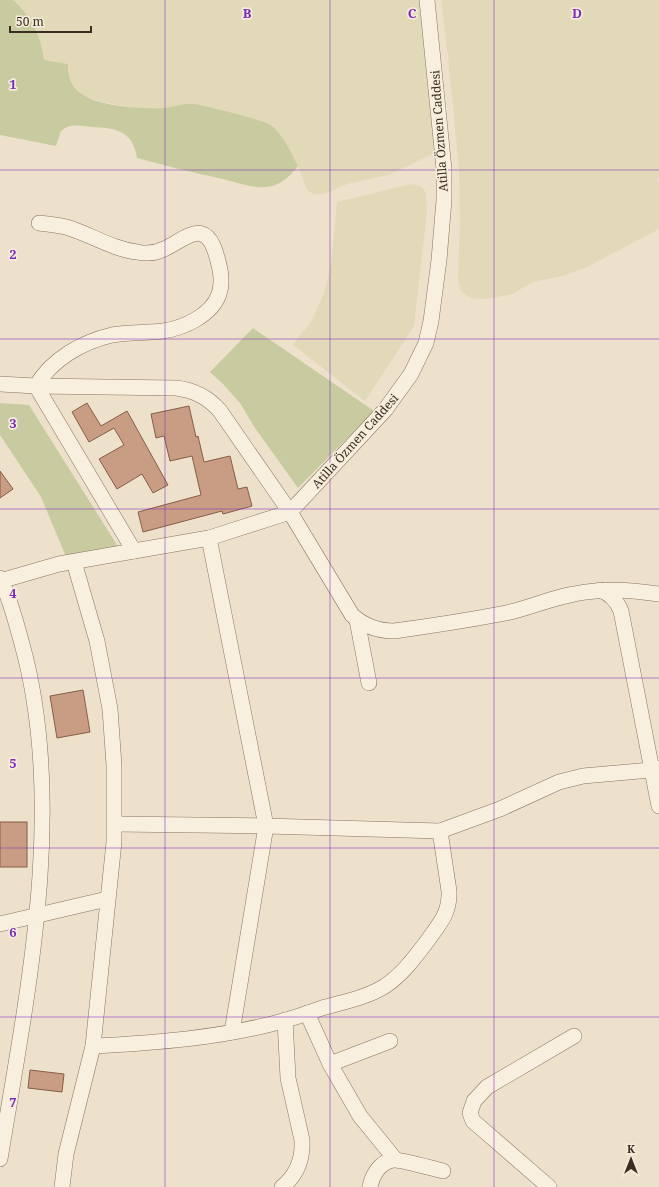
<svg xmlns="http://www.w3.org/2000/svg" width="659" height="1187" font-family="'Noto Serif',serif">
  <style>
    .farmland { fill: #e2d9b9 }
    .green { fill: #c8cb9f }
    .building { fill: #c99d83; stroke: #875d47 }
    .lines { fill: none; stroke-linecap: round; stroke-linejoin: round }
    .minor-casing { stroke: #897460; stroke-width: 16 }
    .minor { stroke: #f8efde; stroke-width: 15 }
    .grid { fill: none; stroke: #7b2cbf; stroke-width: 1; stroke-opacity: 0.55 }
    .labels { text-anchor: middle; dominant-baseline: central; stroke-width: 3.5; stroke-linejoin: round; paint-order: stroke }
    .street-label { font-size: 12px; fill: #3b2d22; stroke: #f5ecda }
    .grid-label { font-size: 13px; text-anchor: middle; font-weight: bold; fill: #7b2cbf; stroke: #f5ecda; stroke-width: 3.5; stroke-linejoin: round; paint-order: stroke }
  </style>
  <rect width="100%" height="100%" fill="#ede1cb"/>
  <!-- farmland -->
  <g class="farmland">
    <path d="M13 0H421L425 56 435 153 388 175 347 184 325 194H313L307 190 298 166 285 144 193 104 165 108H136L106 103 86 97 81 94 73 85 69 78 68 64 44 60 42 48 35 26 22 8Z"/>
    <path d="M441 0H659V176L657 180 659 182V229L585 268 562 276 533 282 512 294 503 296 485 299 471 298 463 293 460 289 458 279 460 222 459 168 448 57Z"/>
    <path d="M411 184 420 186 425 191 426 194 427 212 414 326 365 401 293 345 312 320 325 291 331 263 337 202Z"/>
  </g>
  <!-- green -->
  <g class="green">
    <path d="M0 0H13C32 16 41 36 44 60L68 64C68 73 69 82 76 89 91 107 142 109 164 108 174 107 185 103 194 104 203 105 266 121 271 125 283 135 291 152 298 166 291 175 283 183 272 186 256 190 239 183 223 179 194 173 166 166 137 158 133 130 115 128 91 127 79 126 71 123 61 131L56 146 0 135Z"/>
    <path d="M253 328 374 411 298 488 255 428 240 403 223 384 210 372Z"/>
    <path d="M0 403 29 405 122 553 67 559 41 497 0 435Z"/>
  </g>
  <!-- building -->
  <g class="building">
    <path d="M87 403 101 426 127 411 168 485 153 493 142 474 117 489 99 459 124 445 114 428 89 442 72 412Z"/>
    <path d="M189 406 196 437 198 436 204 462 230 456 238 489 247 487 252 506 223 514 222 511 143 532 138 512 201 495 192 456 170 461 164 436 156 438 151 414Z"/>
    <path d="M0 471 13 489 0 498Z"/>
    <path d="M83 690 90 732 57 738 50 696Z"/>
    <rect x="0" y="822" width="27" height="45"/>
    <path d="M30 1070 64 1074 62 1092 28 1088Z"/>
  </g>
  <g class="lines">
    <!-- minor casing -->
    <g class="minor-casing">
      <g id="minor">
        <path d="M39 223C48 224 57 225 66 227 90 234 112 249 137 252 146 254 156 253 164 249 174 245 192 230 202 234 212 237 216 253 218 261 221 272 223 283 219 294 212 315 184 328 163 331 147 333 129 332 112 335 82 342 52 359 36 386L134 551"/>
        <path d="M0 384 36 386 176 388C194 390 208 397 220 411L290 512 352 615C364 626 377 631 394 631 431 626 469 620 506 613 529 608 551 598 574 594 603 588 630 590 659 594"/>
        <path d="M209 538 266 826 232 1032"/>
        <path d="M0 578C10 598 16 622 22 644 67 807 27 995 0 1159"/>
        <path d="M0 581 59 564 209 538 290 512 385 410 411 374 426 343 431 321 439 260 444 200V169L427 0"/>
        <path d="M600 590C611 594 617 601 621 611L659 806"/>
        <path d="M357 620 369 683"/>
        <path d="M115 824 266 826 440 831 500 809 559 782 583 776 651 770 659 768"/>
        <path d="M0 924 107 899"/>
        <path d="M307 1013 330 1064 360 1116 395 1159"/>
        <path d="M93 1046C155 1043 219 1038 279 1022 294 1018 308 1013 322 1008 343 1002 366 998 385 986 403 974 415 957 428 940 440 923 450 913 449 891L440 831"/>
        <path d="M330 1064 390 1041"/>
        <path d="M62 1187 66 1154 93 1046 114 842V765L110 709 97 641 74 562"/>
        <path d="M282 1187C297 1175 303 1159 302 1140L288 1078 285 1020"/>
        <path d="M370 1187C372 1175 380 1162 393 1160 400 1159 434 1169 443 1171"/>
        <path d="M549 1187 473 1121 470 1113 474 1101 487 1087 574 1036"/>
      </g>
    </g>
    <!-- minor -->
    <use href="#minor" class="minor"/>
  </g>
  <!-- grid -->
  <path class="grid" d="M165 0V1187M330 0V1187M494 0V1187M0 170H659M0 339H659M0 509H659M0 678H659M0 848H659M0 1017H659"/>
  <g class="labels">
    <!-- street labels -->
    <g class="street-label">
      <text transform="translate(439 131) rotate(-94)">Atilla Özmen Caddesi</text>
      <text transform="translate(355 441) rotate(-48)">Atilla Özmen Caddesi</text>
    </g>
  </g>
  <g class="grid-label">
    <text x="247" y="18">B</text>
    <text x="412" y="18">C</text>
    <text x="577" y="18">D</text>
    <text x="13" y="89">1</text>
    <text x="13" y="259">2</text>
    <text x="13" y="428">3</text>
    <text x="13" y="598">4</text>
    <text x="13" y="768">5</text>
    <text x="13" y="937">6</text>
    <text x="13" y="1107">7</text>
  </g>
  <!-- north arrow -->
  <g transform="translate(631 1159)" stroke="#f5ecda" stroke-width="3" paint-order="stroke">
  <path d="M0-3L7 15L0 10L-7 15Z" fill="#3b2d22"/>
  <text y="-6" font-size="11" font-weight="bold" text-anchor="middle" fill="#3b2d22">K</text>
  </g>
  <!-- scale -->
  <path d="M10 26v6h81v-6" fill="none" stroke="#3b2d22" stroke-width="2"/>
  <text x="16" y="26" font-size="12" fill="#3b2d22" stroke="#f5ecda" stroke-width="3" paint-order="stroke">50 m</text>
</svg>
